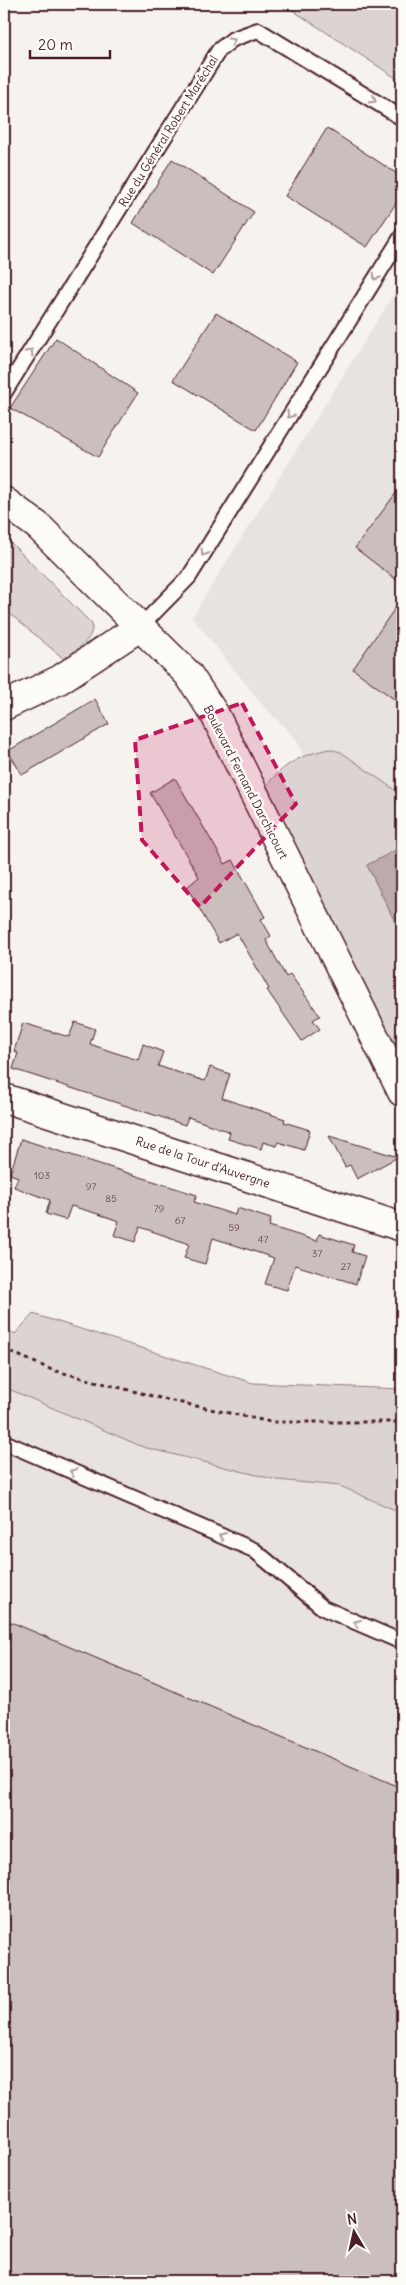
<svg xmlns="http://www.w3.org/2000/svg" width="406" height="2285" font-family="Delius,sans-serif">
  <style>
    .built { fill: #e9e3e0 }
    .green { fill: #dcd4d2; stroke: #937a7e }
    .water { fill: #bbabac; stroke: #8e7378 }
    .building { fill: #cbbfbe; stroke: #4a1f2b }
    .lines { fill: none; stroke-linecap: round; stroke-linejoin: round }
    .lane-casing { stroke: #4a1f2b; stroke-width: 18 }
    .street-casing { stroke: #4a1f2b; stroke-width: 31 }
    .secondary-casing { stroke: #4a1f2b; stroke-width: 31 }
    .path { stroke: #4a1f2b; stroke-width: 3; stroke-dasharray: 4 4; stroke-linecap: butt }
    .lane { stroke: #fdfcf7; stroke-width: 14 }
    .street { stroke: #fdfcf7; stroke-width: 28 }
    .secondary { stroke: #fdfcf7; stroke-width: 28 }
    .oneway { stroke: #ac999b }
    .marked { fill: #c2185b; fill-opacity: 0.2; stroke: #c2185b; stroke-width: 4; stroke-dasharray: 10 6; stroke-linejoin: round }
    .labels { text-anchor: middle; dominant-baseline: central; stroke-width: 5; stroke-linejoin: round; paint-order: stroke }
    .number-label { font-size: 10px; fill: #6a4750 }
    .street-label { font-size: 12px; fill: #4a1f2b; stroke: #fdfcf7 }
  </style>
  <rect width="100%" height="100%" fill="#f6f3ef"/>
  <filter id="ink" filterUnits="userSpaceOnUse"><feTurbulence type="fractalNoise" baseFrequency=".02" numOctaves="2"/><feDisplacementMap in="SourceGraphic" scale="10" xChannelSelector="R" yChannelSelector="G"/><feConvolveMatrix kernelMatrix="1 2 1 2 8 2 1 2 1" color-interpolation-filters="sRGB"/></filter>
  <g filter="url(#ink)">
    <!-- built -->
    <g class="built">
      <path d="M402 281V987L296 739 264 707 192 617Z"/>
      <path d="M4 1387 143 1447 277 1480 340 1486 402 1513V2281H4Z"/>
    </g>
    <!-- green -->
    <g class="green">
      <path d="M283 4H402V82Z"/>
      <path d="M4 536 92 624C94 641 75 650 64 659L4 609Z"/>
      <path d="M329 749 341 752 402 795V847L367 865 402 936 401 1060 266 786C285 763 301 755 329 749Z"/>
      <path d="M33 1314 253 1383 402 1389V1513L340 1486 277 1480 143 1447 4 1387V1329L15 1334Z"/>
    </g>
    <!-- water -->
    <path class="water" d="M402 847V936L367 865Z"/>
    <!-- building -->
    <g class="building">
      <path d="M327 128 402 177V194L367 247 285 196Z"/>
      <path d="M172 159 254 212 213 275 133 223Z"/>
      <path d="M216 313 297 362 256 430 173 380Z"/>
      <path d="M56 338 138 393 98 457 10 408Z"/>
      <path d="M402 485V584L355 548Z"/>
      <path d="M402 598V705L353 669Z"/>
      <path d="M95 699 109 724 22 775 8 751Z"/>
      <path d="M175 778 225 864 233 860 265 917 261 919 271 936 266 940 286 977 290 974 320 1016 313 1020 320 1029 302 1041 267 990 269 989 237 933 219 943 187 887 199 877 150 793Z"/>
      <path d="M75 1022 95 1029 90 1044 113 1052 138 1060 143 1044 163 1052 158 1066 205 1081 210 1067 230 1074 222 1098 285 1119 284 1122 310 1130 304 1150 278 1142 276 1146 263 1142 261 1149 228 1139 230 1132 188 1117 185 1125 13 1069 18 1053 14 1051 23 1023 69 1037Z"/>
      <path d="M329 1136 336 1138 398 1157 357 1179 350 1165 345 1167Z"/>
      <path d="M21 1139 197 1195 194 1202 235 1215 237 1208 271 1219 269 1226 317 1241 319 1234 354 1245 352 1252 365 1256 356 1284 295 1265 287 1290 265 1284 274 1258 244 1248 213 1238 205 1264 184 1258 189 1244 140 1227 135 1242 114 1235 119 1221 95 1213 71 1206 66 1220 46 1214 50 1200 14 1187 18 1177 10 1174Z"/>
      <path d="M4 1619 402 1788V2281H4Z"/>
    </g>
    <g class="lines">
      <!-- lane casing -->
      <g class="lane-casing">
        <g id="lane">
          <path d="M4 393 219 50 233 39 258 30 402 118"/>
          <path d="M141 626 189 577 402 236"/>
          <path d="M4 1442 254 1550 323 1608 402 1642"/>
        </g>
      </g>
      <!-- street casing -->
      <g class="street-casing">
        <g id="street">
          <path d="M4 706 59 680 141 626"/>
          <path d="M4 1098 402 1227"/>
        </g>
      </g>
      <!-- secondary casing -->
      <g class="secondary-casing">
        <path id="secondary" d="M4 501 38 526 188 674 215 715 402 1092"/>
      </g>
      <!-- path -->
      <path class="path" d="M4 1349 52 1370 168 1400 271 1422H402"/>
      <!-- lane -->
      <use href="#lane" class="lane"/>
      <!-- street -->
      <use href="#street" class="street"/>
      <!-- secondary -->
      <use href="#secondary" class="secondary"/>
    </g>
    <!-- one-way arrows -->
    <defs><path id="oneway-chevron" d="M-2-3.5L2.5 0L-2 3.5" fill="none" stroke-width="1.6" stroke-linecap="round" stroke-linejoin="round" transform="scale(1.25)"/></defs>
    <g class="oneway">
      <use href="#oneway-chevron" transform="translate(232 41) rotate(-30)"/>
      <use href="#oneway-chevron" transform="translate(373 100) rotate(31)"/>
      <use href="#oneway-chevron" transform="translate(376 277) rotate(122)"/>
      <use href="#oneway-chevron" transform="translate(30 352) rotate(-58)"/>
      <use href="#oneway-chevron" transform="translate(290 415) rotate(122)"/>
      <use href="#oneway-chevron" transform="translate(204 553) rotate(122)"/>
      <use href="#oneway-chevron" transform="translate(73 1472) rotate(-157)"/>
      <use href="#oneway-chevron" transform="translate(222 1536) rotate(-157)"/>
      <use href="#oneway-chevron" transform="translate(357 1623) rotate(-157)"/>
    </g>
  </g>
  <!-- marked area -->
  <path class="marked" d="M242 703 296 804 200 907 142 840 135 740Z"/>
  <g class="labels">
    <!-- number labels -->
    <g class="number-label">
      <text x="42" y="1175">103</text>
      <text x="91" y="1186">97</text>
      <text x="111" y="1198">85</text>
      <text x="159" y="1208">79</text>
      <text x="180" y="1220">67</text>
      <text x="234" y="1227">59</text>
      <text x="263" y="1239">47</text>
      <text x="317" y="1253">37</text>
      <text x="346" y="1266">27</text>
    </g>
    <!-- street labels -->
    <g class="street-label">
      <text transform="translate(168 131) rotate(-58)">Rue du Général Robert Maréchal</text>
      <text transform="translate(246 782) rotate(63)">Boulevard Fernand Darchicourt</text>
      <text transform="translate(203 1162) rotate(18)">Rue de la Tour d'Auvergne</text>
    </g>
  </g>
  <!-- margin -->
  <rect width="406" height="2285" fill="none" stroke="#fdfcf7" stroke-width="20"/>
  <rect x="10" y="10" width="386" height="2265" fill="none" stroke="#4a1f2b" stroke-width="2" filter="url(#ink)"/>
  <!-- north arrow -->
  <g transform="translate(354 2232) rotate(351)" stroke="#fdfcf7" stroke-width="4" paint-order="stroke">
  <path d="M0-4L9 19L0 12L-9 19Z" fill="#4a1f2b"/>
  <text y="-8" font-size="14" font-weight="bold" text-anchor="middle" fill="#4a1f2b">N</text>
  </g>
  <!-- scale -->
  <path d="M30 50v8h80v-8" fill="none" stroke="#4a1f2b" stroke-width="2.5"/>
  <text x="38" y="50" font-size="15" fill="#4a1f2b" stroke="#fdfcf7" stroke-width="4" paint-order="stroke">20 m</text>
</svg>
